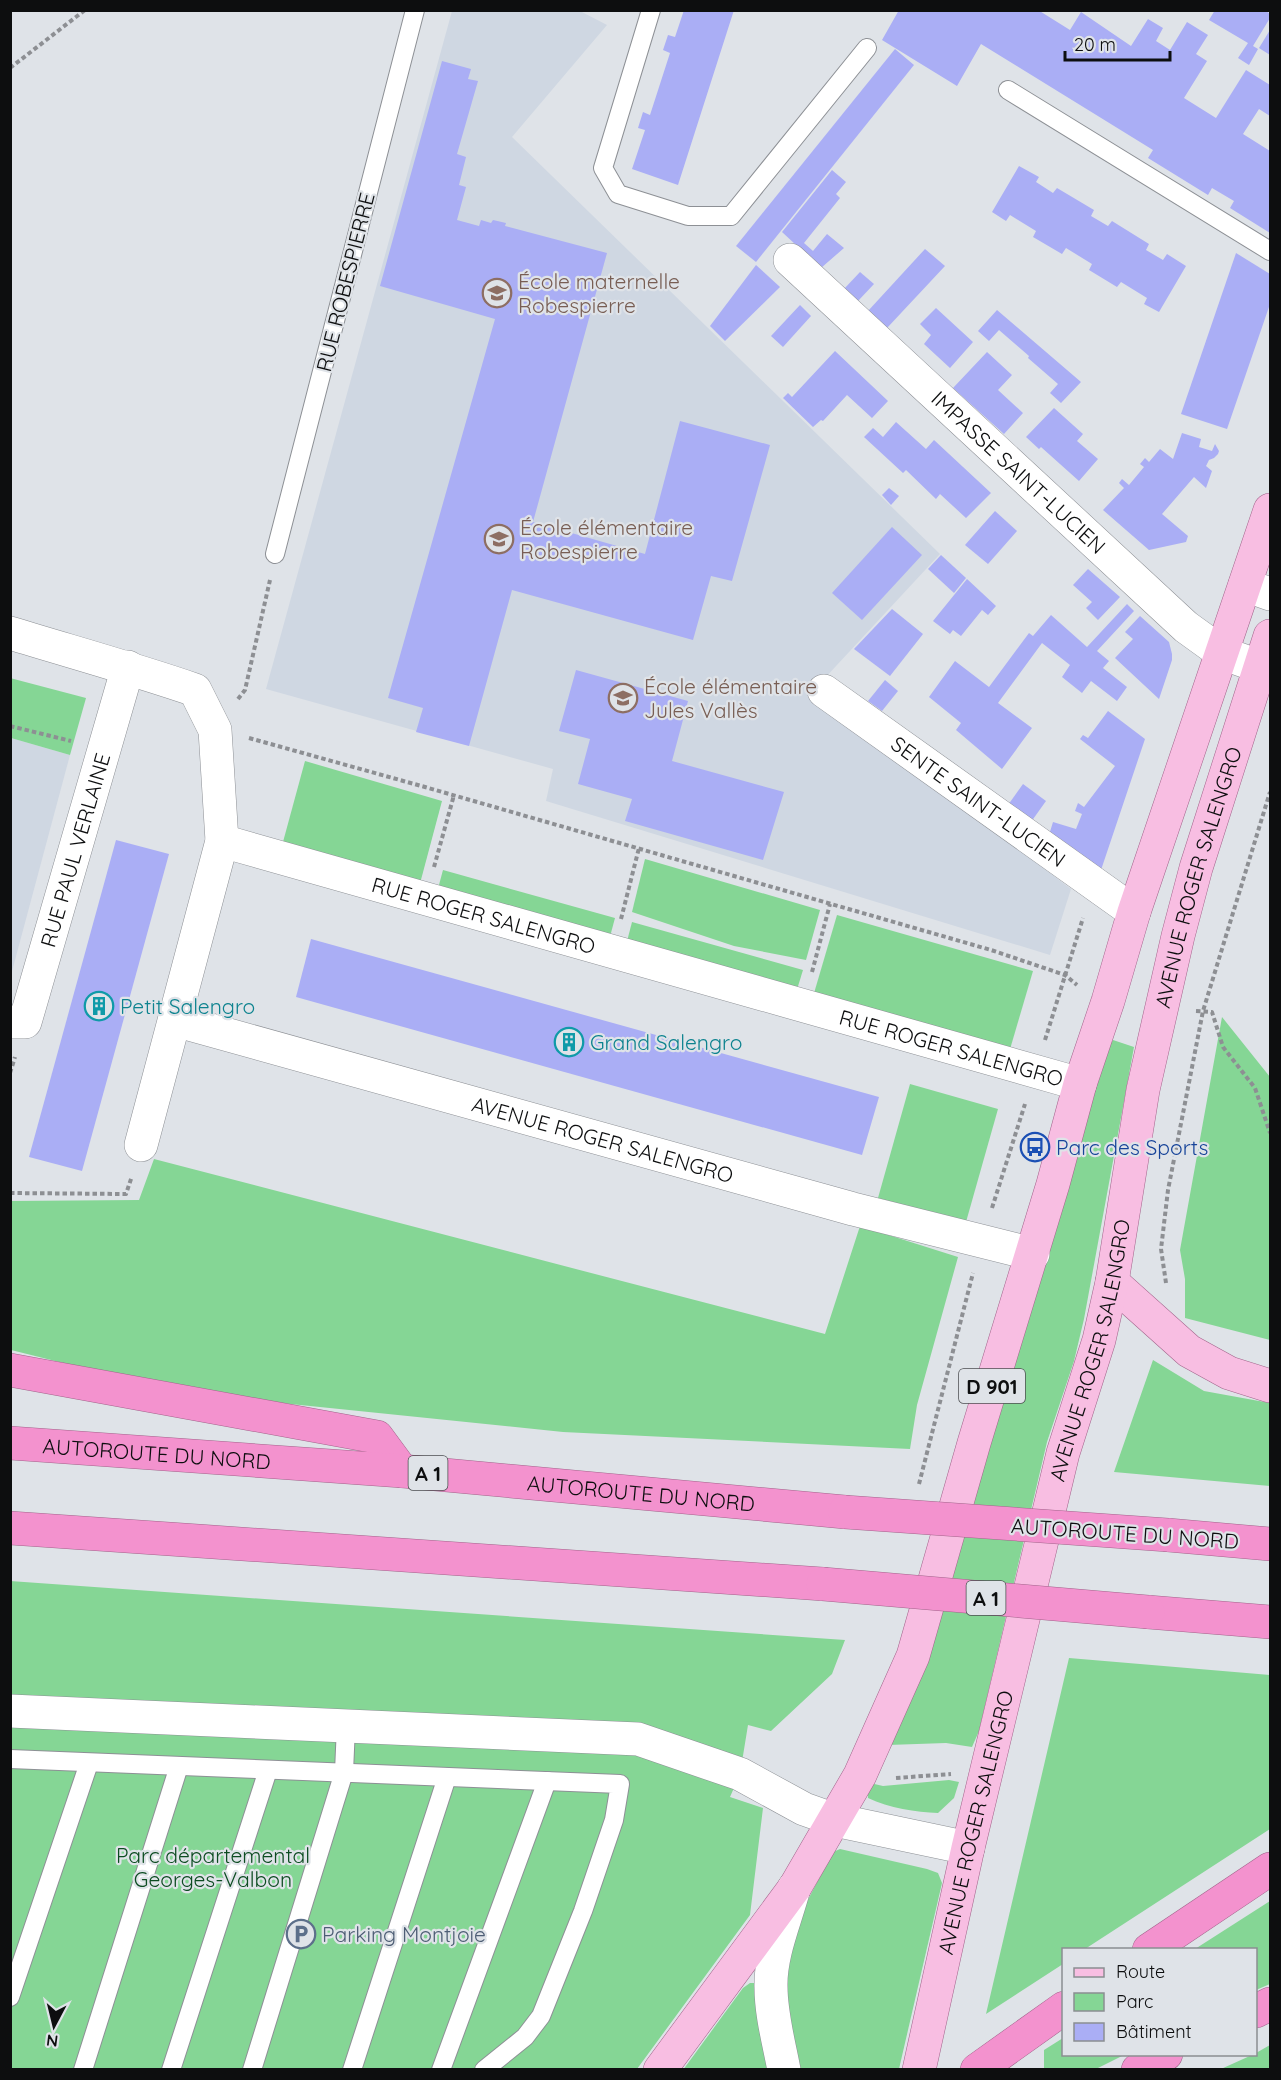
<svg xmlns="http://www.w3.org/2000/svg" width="1281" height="2080" font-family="Quicksand,sans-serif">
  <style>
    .built { fill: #cfd7e2 }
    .green { fill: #85d695 }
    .building { fill: #aaaef5 }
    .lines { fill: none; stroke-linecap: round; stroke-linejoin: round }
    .lane-casing { stroke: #8d9095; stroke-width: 20 }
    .street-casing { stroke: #8d9095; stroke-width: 34 }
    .primary-casing { stroke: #a2648b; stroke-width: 34 }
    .highway-casing { stroke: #a2648b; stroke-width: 34 }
    .path { stroke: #8d8f93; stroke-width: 4; stroke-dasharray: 4.5 3; stroke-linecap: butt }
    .lane { stroke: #fff; stroke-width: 18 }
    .street { stroke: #fff; stroke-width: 33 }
    .primary { stroke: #f8bee2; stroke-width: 33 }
    .highway { stroke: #f392ce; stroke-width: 33 }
    .highway-bridge-casing { stroke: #a2648b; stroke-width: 34; stroke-linecap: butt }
    .highway-bridge { stroke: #f392ce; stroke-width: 33 }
    .labels { text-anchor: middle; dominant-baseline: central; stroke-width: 4.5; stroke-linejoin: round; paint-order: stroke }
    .shield { fill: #dfe3e8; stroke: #4c4e50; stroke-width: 1.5 }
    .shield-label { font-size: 20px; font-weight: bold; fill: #0d0e0f }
    .education-label { font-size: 21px; fill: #785e54; stroke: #dfe3e8; text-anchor: start }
    .street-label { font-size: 21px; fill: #0d0e0f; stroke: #dfe3e8 }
    .culture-label { font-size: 21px; fill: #0d838f; stroke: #dfe3e8; text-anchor: start }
    .transit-label { font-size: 21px; fill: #164399; stroke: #dfe3e8; text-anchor: start }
    .park-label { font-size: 21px; fill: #0c4c21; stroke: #dfe3e8 }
    .service-label { font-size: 21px; fill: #4e5e75; stroke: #dfe3e8; text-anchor: start }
  </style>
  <rect width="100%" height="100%" fill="#dfe3e8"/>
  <!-- built -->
  <g class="built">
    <path d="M452 11H580L607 25 512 137 940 554 811 693 1071 889 1050 955 546 801 553 769 266 689Z"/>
    <path d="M11 738 70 755 11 975Z"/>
  </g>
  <!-- green -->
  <g class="green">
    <path d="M10 678 86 698 70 755 11 738Z"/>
    <path d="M305 761 442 801 418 891 280 853Z"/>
    <path d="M645 859 820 910 806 960 734 946 632 912Z"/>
    <path d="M443 870 615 918 608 944 436 896Z"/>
    <path d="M837 915 1033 971 1008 1056 812 1000Z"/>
    <path d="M632 922 803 970 795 996 625 949Z"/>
    <path d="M1222 1017 1270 1077V1340L1185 1318V1279L1180 1250Z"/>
    <path d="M1113 1040 1134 1047 1084 1319 1074 1361 1047 1442 979 1731 972 1747 946 1743 888 1745 1100 1060Z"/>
    <path d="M910 1084 998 1109 966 1222 878 1198Z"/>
    <path d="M154 1159 825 1334 860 1226 958 1257 917 1405 910 1449 563 1432 184 1393 11 1350 10 1201 139 1200Z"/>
    <path d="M1153 1360 1204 1391 1270 1403V1486L1114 1472Z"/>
    <path d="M10 1581 845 1640 832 1674 771 1731 748 1725 740 1774 730 1797 763 1808 750 1915 637 2069H11Z"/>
    <path d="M1069 1658 1270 1675V1829L1085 1949 1064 1950 1063 1964 986 2014Z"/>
    <path d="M949 1780 959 1782 954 1798 938 1813C916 1812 889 1808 868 1798V1791L870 1783 883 1786Z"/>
    <path d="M840 1849 927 1869 938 1873 942 1883 899 2069H796L784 2004 785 1960 801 1913 833 1852Z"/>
    <path d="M1270 1901V1984L1256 1990V1950L1195 1949Z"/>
    <path d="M750 1983H758L773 2069 683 2070 743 1988Z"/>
    <path d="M1063 2038 1064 2054 1124 2055 1096 2069H1044V2050Z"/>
    <path d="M1270 2045V2069H1221L1252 2055 1256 2054V2053Z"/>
  </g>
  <!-- building -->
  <g class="building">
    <path d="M684 10H734L678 185 632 169 645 130 638 128 643 112 650 115 670 53 663 50 668 35 675 37Z"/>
    <path d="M899 10H1038L1070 30 1081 12 1131 46 1148 19 1163 28 1156 41 1170 50 1187 22 1208 35 1196 54 1207 61 1184 98 1216 118 1246 70 1270 85V116L1259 109 1243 134 1270 151V233L1230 208 1234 201 1212 188 1208 195 1148 158 1153 150 981 44 957 86 882 40Z"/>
    <path d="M1215 10H1265L1270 14V18L1253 46 1258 49 1249 65 1238 58 1248 43 1209 20Z"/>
    <path d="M1270 30V55L1259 48Z"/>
    <path d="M895 49 914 65 756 262 736 246Z"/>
    <path d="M442 61 471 69 468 79 478 81 457 154 466 157 459 185 466 187 457 220 479 226 481 220 491 223 493 220 506 223 505 226 607 253 533 522 645 554 680 421 770 445 732 581 711 576 693 640 512 590 469 746 416 732 423 708 388 698 495 319 380 286Z"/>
    <path d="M1019 166 1039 177 1036 182 1053 193 1057 188 1094 210 1091 216 1108 226 1112 221 1149 244 1146 250 1163 260 1167 254 1186 266 1159 312 1144 304 1147 298 1121 282 1117 287 1089 270 1092 264 1066 248 1062 254 1033 237 1036 231 1010 215 1006 221 992 212Z"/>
    <path d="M832 170 846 182 836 194 840 198 804 243 813 251 827 234 844 248 821 268 782 232Z"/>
    <path d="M925 249 945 266 887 328 868 311Z"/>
    <path d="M1236 253 1270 274V304L1227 429 1181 414Z"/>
    <path d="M756 265 780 287 725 341 710 326Z"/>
    <path d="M860 272 874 284 858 301 844 289Z"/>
    <path d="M800 305 811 316 783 347 771 336Z"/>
    <path d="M936 308 973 342 950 368 924 344 931 335 920 324Z"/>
    <path d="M997 310 1081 382 1061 403 1050 393 1058 384 1028 358 1029 356 999 330 989 341 978 331Z"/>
    <path d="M835 351 888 401 872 418 847 395 823 421 821 420 813 427 783 398 788 393 792 397Z"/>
    <path d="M987 352 1012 375 998 390 1023 413 1004 434 953 388Z"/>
    <path d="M1054 408 1083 434 1077 441 1098 459 1079 481 1041 447 1039 449 1026 437Z"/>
    <path d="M896 422 926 449 934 440 991 493 966 518 940 494 936 499 906 470 903 473 864 437 873 428 883 437Z"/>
    <path d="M1182 433 1201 439 1199 447 1212 451 1215 444 1219 451 1218 454 1214 458 1209 460 1206 466 1212 471 1206 488 1194 477 1162 514 1188 536 1186 542 1149 550 1103 510 1124 488 1119 483 1122 479 1129 485 1144 467 1140 464 1145 458 1149 462 1160 449 1173 459Z"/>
    <path d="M889 488 899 496 891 505 882 495Z"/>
    <path d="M995 511 1017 531 988 564 965 545Z"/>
    <path d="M892 527 922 555 862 620 832 593Z"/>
    <path d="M941 555 966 578 954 593 928 569Z"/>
    <path d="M1088 569 1120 597 1098 620 1086 608 1092 602 1073 585Z"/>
    <path d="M967 579 996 606 988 615 982 610 961 636 953 630 950 634 933 621Z"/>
    <path d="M1127 604 1134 611 1097 651 1109 661 1103 668 1127 687 1117 701 1091 681 1082 693 1062 677 1070 665 1042 643 998 703 1032 728 1002 769 956 730 961 723 929 697 955 661 989 687 1029 633 1033 636 1051 615 1087 647Z"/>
    <path d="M892 609 923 634 890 676 854 649Z"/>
    <path d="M1140 616 1169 642 1172 654V660L1159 699 1115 658 1133 639 1125 632Z"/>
    <path d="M576 670 688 701 672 761 784 792 763 860 625 821 632 799 578 784 590 739 559 731Z"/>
    <path d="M885 680 898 691 882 711 868 701Z"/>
    <path d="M1108 711 1145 739 1100 873 1049 835 1053 822 1076 829 1082 814 1075 811 1078 803 1084 807 1115 766 1080 739 1083 735 1088 738Z"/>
    <path d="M1023 784 1046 801 1031 822 1008 805Z"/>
    <path d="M116 840 169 854 82 1171 29 1157Z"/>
    <path d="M311 939 879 1097 862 1155 296 997Z"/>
  </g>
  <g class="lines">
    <!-- lane casing -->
    <g class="lane-casing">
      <g id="lane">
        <path d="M651 10 603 168 618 194 688 216H731L867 48"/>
        <path d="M1008 90 1270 251"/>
        <path d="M275 554 415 10"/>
        <path d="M10 1759 620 1784 614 1820 583 1911 541 2016 525 2037 484 2070"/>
        <path d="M10 1997 89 1763"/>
        <path d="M83 2070 179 1766"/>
        <path d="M171 2070 268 1770"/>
        <path d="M252 2070 344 1772 346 1726"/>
        <path d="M352 2070 447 1777"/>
        <path d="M441 2070 547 1781"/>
      </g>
    </g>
    <!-- street casing -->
    <g class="street-casing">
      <g id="street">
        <path id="s1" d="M790 260 1186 627 1222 653 1261 667"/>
        <path d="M1245 585 1270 594"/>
        <path d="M10 633C72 652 134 669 195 690L215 730 222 841 141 1145"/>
        <path id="s2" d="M824 691 1134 912"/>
        <path id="s3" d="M222 841 1080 1084"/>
        <path id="s4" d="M175 1020 853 1209 1033 1254"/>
        <path id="s5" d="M10 1022H25L128 667"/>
        <path d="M10 1711 638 1739 740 1774 804 1809 835 1820 968 1848"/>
        <path d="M784 2070C779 2043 771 2015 771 1987 770 1954 786 1919 794 1888"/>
      </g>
    </g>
    <!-- primary casing -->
    <g class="primary-casing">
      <g id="primary">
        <path d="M1112 1282 1189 1351 1229 1373 1270 1386"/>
        <path d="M660 2070 795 1887 860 1775 913 1656 974 1443 1053 1184 1080 1084 1108 1001 1134 912 1270 510"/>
        <path id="s6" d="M919 2070 968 1848 1063 1453 1099 1340 1112 1282 1143 1090 1178 936 1196 868 1270 636"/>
      </g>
    </g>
    <!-- highway casing -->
    <g class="highway-casing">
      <g id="highway">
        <path d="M10 1370 377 1437 402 1471"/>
        <path id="s7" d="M10 1443 402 1471 845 1512"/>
        <path d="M10 1528 823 1584"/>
        <path d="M1168 1535 1270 1544"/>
        <path d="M1148 1612 1270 1622"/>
        <path d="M1149 1950 1270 1869"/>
        <path d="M1256 2011 1270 2004"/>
        <path d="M977 2070 1064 2008"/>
        <path d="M1138 2070 1166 2054"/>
      </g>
    </g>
    <!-- path -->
    <g class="path">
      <path d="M10 68 85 10"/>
      <path d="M238 699 245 690 270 580"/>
      <path d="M10 726 71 741"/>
      <path d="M249 738 425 787 991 950 1065 975 1077 985"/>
      <path d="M434 867 454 795"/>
      <path d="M621 919 639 848"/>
      <path d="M812 972 830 904"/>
      <path d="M1196 1011 1212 1012 1223 1047 1255 1088 1270 1133"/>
      <path d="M1045 1040 1083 918"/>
      <path d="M10 1073 15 1057"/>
      <path d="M10 1193 126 1194 132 1176"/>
      <path d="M992 1208 1025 1104"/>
      <path d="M1166 1283 1161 1249 1168 1190 1203 1011 1270 792"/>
      <path d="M919 1484 973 1273"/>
      <path d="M896 1778 951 1774"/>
    </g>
    <!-- lane -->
    <use href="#lane" class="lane"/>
    <!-- street -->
    <use href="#street" class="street"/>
    <!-- primary -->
    <use href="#primary" class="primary"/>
    <!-- highway -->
    <use href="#highway" class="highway"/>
    <!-- highway-bridge casing -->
    <g class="highway-bridge-casing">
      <g id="highway-bridge">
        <path d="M845 1512 1168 1535"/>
        <path d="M823 1584 1148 1612"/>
      </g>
    </g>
    <!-- highway-bridge -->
    <use href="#highway-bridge" class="highway-bridge"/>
  </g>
  <!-- icons -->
  <defs>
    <g id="school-ring" transform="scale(1.5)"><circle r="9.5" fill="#dfe3e8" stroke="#8d6e63" stroke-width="1.5"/><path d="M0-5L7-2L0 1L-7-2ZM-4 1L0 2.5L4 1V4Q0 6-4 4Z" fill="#8d6e63"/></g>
    <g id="building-ring" transform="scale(1.5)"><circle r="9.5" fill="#dfe3e8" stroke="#0f9aa8" stroke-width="1.5"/><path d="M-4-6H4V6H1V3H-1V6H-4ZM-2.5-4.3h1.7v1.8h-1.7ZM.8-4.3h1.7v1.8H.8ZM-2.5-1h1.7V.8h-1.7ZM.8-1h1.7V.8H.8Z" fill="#0f9aa8"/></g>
    <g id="bus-ring" transform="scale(1.5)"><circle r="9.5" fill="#dfe3e8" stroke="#1a4fb4" stroke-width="1.5"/><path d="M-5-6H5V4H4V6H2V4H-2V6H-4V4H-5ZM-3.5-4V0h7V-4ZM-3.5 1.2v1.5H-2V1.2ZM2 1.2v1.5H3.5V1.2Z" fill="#1a4fb4"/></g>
    <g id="parking-ring" transform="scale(1.5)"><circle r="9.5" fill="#dfe3e8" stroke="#5c6f8a" stroke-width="1.5"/><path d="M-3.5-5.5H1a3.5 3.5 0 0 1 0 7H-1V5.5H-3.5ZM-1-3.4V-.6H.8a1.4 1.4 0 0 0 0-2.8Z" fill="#5c6f8a"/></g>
  </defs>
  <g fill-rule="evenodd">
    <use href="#school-ring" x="497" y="293"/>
    <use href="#school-ring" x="499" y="539"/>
    <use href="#school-ring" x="623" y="698"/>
    <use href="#building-ring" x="99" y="1006"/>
    <use href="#building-ring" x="569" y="1042"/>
    <use href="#bus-ring" x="1035" y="1147"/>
    <use href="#parking-ring" x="301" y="1934"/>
  </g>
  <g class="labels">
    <!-- shield labels -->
    <g class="shield">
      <rect x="959" y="1369" width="66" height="34" rx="4.5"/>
      <rect x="408.5" y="1456" width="39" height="34" rx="4.5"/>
      <rect x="966.5" y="1581" width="39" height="34" rx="4.5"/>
    </g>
    <g class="shield-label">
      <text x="992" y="1386">D 901</text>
      <text x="428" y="1473">A 1</text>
      <text x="986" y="1598">A 1</text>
    </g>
    <!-- education labels -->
    <g class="education-label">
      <text x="518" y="281">École maternelle<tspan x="518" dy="24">Robespierre</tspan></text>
      <text x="520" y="527">École élémentaire<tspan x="520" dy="24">Robespierre</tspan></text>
      <text x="644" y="686">École élémentaire<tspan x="644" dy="24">Jules Vallès</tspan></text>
    </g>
    <!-- street labels -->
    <g class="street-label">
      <text transform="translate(345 282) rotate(-76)">RUE ROBESPIERRE</text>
      <text stroke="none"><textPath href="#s1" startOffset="312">IMPASSE SAINT-LUCIEN</textPath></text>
      <text stroke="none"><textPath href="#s2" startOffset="190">SENTE SAINT-LUCIEN</textPath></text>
      <text stroke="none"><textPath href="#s5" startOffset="194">RUE PAUL VERLAINE</textPath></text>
      <text stroke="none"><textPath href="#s6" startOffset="1226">AVENUE ROGER SALENGRO</textPath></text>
      <text stroke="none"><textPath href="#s3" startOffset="272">RUE ROGER SALENGRO</textPath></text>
      <text stroke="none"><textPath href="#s3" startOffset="758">RUE ROGER SALENGRO</textPath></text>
      <text stroke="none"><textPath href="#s4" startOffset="444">AVENUE ROGER SALENGRO</textPath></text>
      <text stroke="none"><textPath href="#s6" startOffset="740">AVENUE ROGER SALENGRO</textPath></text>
      <text stroke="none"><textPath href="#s7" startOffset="147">AUTOROUTE DU NORD</textPath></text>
      <text stroke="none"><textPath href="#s7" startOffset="633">AUTOROUTE DU NORD</textPath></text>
      <text transform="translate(1125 1533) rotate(4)">AUTOROUTE DU NORD</text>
      <text stroke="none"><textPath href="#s6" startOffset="254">AVENUE ROGER SALENGRO</textPath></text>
    </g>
    <!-- culture labels -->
    <g class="culture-label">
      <text x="120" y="1006">Petit Salengro</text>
      <text x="590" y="1042">Grand Salengro</text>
    </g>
    <!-- transit labels -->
    <g class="transit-label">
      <text x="1056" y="1147">Parc des Sports</text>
    </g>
    <!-- park labels -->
    <g class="park-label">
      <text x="213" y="1855">Parc départemental<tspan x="213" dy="24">Georges-Valbon</tspan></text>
    </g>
    <!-- service labels -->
    <g class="service-label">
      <text x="322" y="1934">Parking Montjoie</text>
    </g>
  </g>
  <!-- border -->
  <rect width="1281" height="2080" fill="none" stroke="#0d0e0f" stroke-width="24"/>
  <!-- legend -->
  <rect x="1062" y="1948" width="195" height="108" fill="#dfe3e8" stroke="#8b8e91" stroke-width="1.5"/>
  <rect x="1074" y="1968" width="30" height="9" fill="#f8bee2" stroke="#8b8e91" stroke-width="1.5"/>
  <text x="1116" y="1978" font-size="18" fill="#0d0e0f">Route</text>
  <rect x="1074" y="1993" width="30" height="18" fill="#85d695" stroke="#8b8e91" stroke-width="1.5"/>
  <text x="1116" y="2008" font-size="18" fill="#0d0e0f">Parc</text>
  <rect x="1074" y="2023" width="30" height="18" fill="#aaaef5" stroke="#8b8e91" stroke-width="1.5"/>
  <text x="1116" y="2038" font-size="18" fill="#0d0e0f">Bâtiment</text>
  <!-- north arrow -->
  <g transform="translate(54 2026) rotate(187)" stroke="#dfe3e8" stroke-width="4.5" paint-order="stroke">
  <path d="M0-4.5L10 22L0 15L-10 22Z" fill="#0d0e0f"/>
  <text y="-9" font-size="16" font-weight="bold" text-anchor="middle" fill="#0d0e0f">N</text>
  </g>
  <!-- scale -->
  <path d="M1065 51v9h105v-9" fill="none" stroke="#0d0e0f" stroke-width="3"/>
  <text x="1074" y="51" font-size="18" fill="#0d0e0f" stroke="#dfe3e8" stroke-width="4.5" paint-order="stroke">20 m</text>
</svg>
